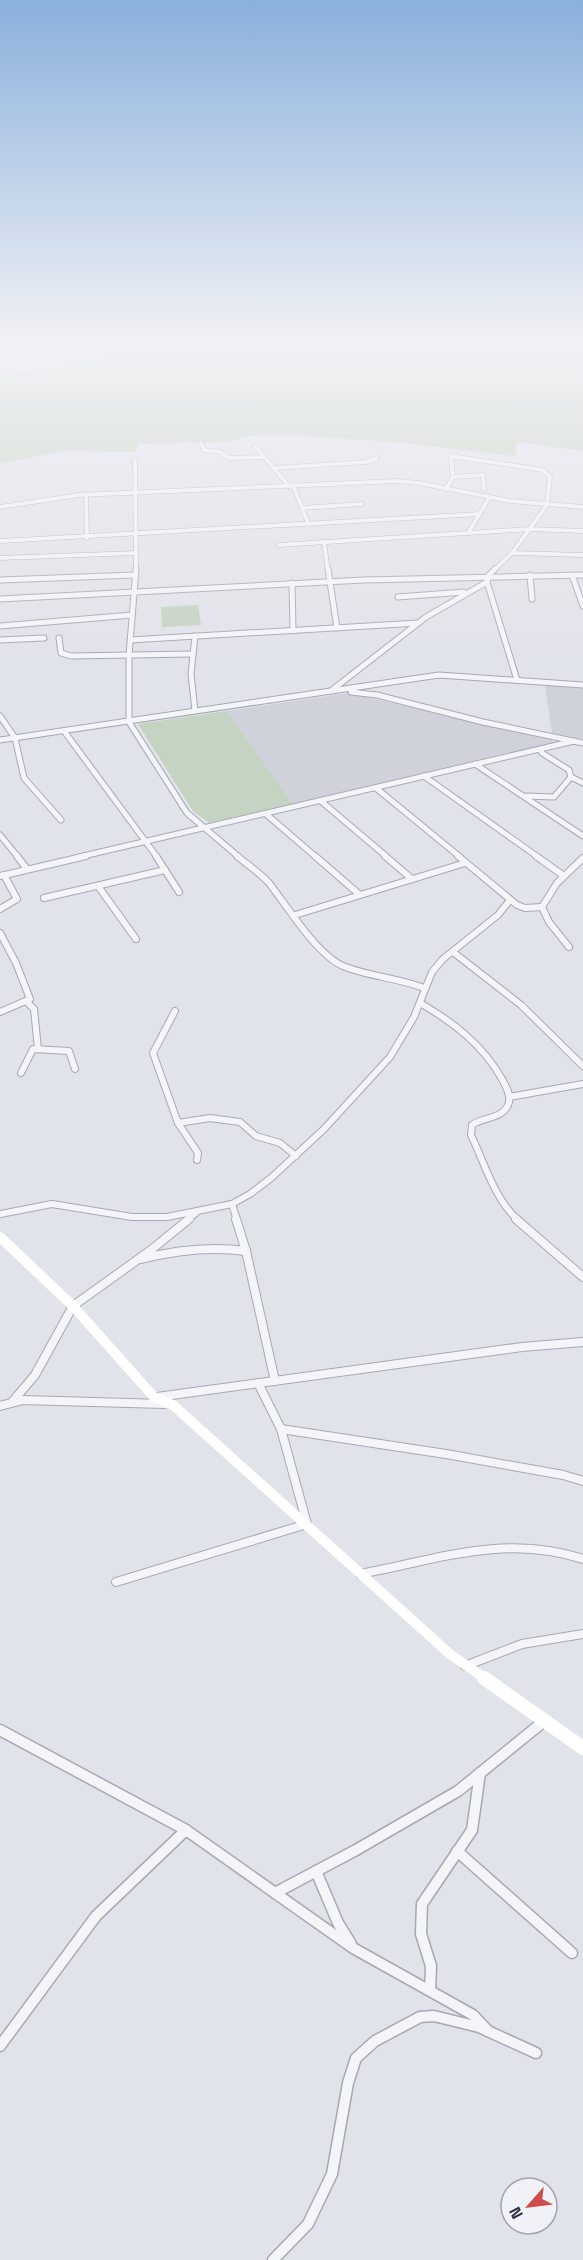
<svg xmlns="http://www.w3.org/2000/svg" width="583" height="2260" font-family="'Space Grotesk',sans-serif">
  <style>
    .built { fill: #cfd2db }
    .green { fill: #c4d3c2 }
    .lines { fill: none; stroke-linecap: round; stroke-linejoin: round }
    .street-far4-casing { stroke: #a6a9b4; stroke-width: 5 }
    .street-far3-casing { stroke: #a6a9b4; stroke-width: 7 }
    .street-far2-casing { stroke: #a6a9b4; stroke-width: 8 }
    .street-far1-casing { stroke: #a6a9b4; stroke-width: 10 }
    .street-casing { stroke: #a6a9b4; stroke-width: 13 }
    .street-far4 { stroke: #f4f5f8; stroke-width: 4 }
    .street-far3 { stroke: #f4f5f8; stroke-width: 5 }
    .street-far2 { stroke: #f4f5f8; stroke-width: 6 }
    .street-far1 { stroke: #f4f5f8; stroke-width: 8 }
    .street { stroke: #f4f5f8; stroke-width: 10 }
    .secondary-far1 { stroke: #fff; stroke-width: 10 }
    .secondary { stroke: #fff; stroke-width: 14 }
  </style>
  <rect width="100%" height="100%" fill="#e1e3ea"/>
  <!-- built -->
  <g class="built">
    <path d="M545 685 583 687V739L552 733Z"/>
    <path d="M348 693 552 740 553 742 293 804 227 711Z"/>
  </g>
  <!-- green -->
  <g class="green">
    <path d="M106 344H566L583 349V451L517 442 515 456 404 443 290 435 248 436 227 442 139 444 135 452 63 451 0 464V376L70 365 78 366 99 358 86 351Z"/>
    <path d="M198 605 201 625 162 627 161 607Z"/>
    <path d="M227 711 293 804 209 823 193 811 138 724Z"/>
  </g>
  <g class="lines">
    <!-- street-far4 casing -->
    <g class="street-far4-casing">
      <g id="street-far4">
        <path d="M573 344 583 346"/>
        <path d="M0 360 41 344"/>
        <path d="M0 365 40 364 98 344"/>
        <path d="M201 443 204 450 220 452 229 458 264 457"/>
        <path d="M255 446 289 486"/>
        <path d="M135 460 136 571"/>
        <path d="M274 468 366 462 377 458"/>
        <path d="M453 477 483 475 484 489"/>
        <path d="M293 485 308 523"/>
        <path d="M446 489 453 477 451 456 543 470 550 477 547 505 512 553 493 571"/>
        <path d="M86 494 87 538"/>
        <path d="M0 507 79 495 397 481 419 483 510 501 583 507"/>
        <path d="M302 508 362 504"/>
        <path d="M468 533 489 498"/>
        <path d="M0 541 480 514"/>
        <path d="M324 542 328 571"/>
        <path d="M279 545 530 529 583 531"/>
        <path d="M512 553 583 555"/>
        <path d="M0 558 137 553"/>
      </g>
    </g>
    <!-- street-far3 casing -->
    <g class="street-far3-casing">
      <g id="street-far3">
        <path d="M136 569 129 655V722L187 813 239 857"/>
        <path d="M328 569 337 628"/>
        <path d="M530 575 532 599"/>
        <path d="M572 575 583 606"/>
        <path d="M0 580 135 575"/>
        <path d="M487 582 517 680"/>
        <path d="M292 583 293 631"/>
        <path d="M398 597 464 592"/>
        <path d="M0 599 364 580 583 575"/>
        <path d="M0 626 132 615"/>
        <path d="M195 636 191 674 195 711"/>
        <path d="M59 638 61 653 71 656 191 654"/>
        <path d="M0 640 44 638"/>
        <path d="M130 640 418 623"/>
        <path d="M332 690 426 617 487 582 489 575 495 569"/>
        <path d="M351 692 377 695 483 722 583 743"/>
        <path d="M0 716 15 738 24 778 61 820"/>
        <path d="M64 731 157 857"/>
        <path d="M0 740 439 675 583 685"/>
        <path d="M540 749 542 753 569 770 571 777 583 783"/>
        <path d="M475 764 583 836"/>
        <path d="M424 776 538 857"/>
        <path d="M376 788 460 857"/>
        <path d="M526 796 554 797 571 777"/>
        <path d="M321 801 387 857"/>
        <path d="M266 814 316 857"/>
        <path d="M0 835 18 857"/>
        <path d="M79 857 574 741"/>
      </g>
    </g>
    <!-- street-far2 casing -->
    <g class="street-far2-casing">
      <g id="street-far2">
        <path d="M17 856 27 869"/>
        <path d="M156 856 179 892"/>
        <path d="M237 856C248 865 260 873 269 883 287 906 317 955 343 966 367 976 398 978 424 988"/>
        <path d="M315 856 360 895"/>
        <path d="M385 856 412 879"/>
        <path d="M458 856 517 905 525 908 542 907"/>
        <path d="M536 856 564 876"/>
        <path d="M0 876 86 856"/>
        <path d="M98 886 136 939"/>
        <path d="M44 898 165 870"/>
        <path d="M0 909 17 899 4 875"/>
        <path d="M295 915 465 863"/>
        <path d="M0 933 16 963 30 999 0 1012"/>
        <path d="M569 947 549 922 542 907 557 883 583 858"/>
        <path d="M453 952 521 1005 583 1066"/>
        <path d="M27 1002 34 1009 38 1049"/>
        <path d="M420 1003C453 1022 483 1045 502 1079 506 1086 512 1097 508 1105 502 1119 483 1117 472 1125L471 1135C484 1162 495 1200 518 1220"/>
        <path d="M175 1011 153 1053 178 1123 198 1153 197 1160"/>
        <path d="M21 1073 33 1049 69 1051 75 1069"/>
        <path d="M509 1097 583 1084"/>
        <path d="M178 1123 210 1118 240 1122 256 1136 280 1143 296 1156"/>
        <path d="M232 1204 237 1220"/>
        <path d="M0 1214 52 1204 132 1217H167L232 1204 250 1194 271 1178 324 1129 390 1057 414 1017 432 972 443 959 498 915 510 900"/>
        <path d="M187 1220 196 1213"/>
      </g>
    </g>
    <!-- street-far1 casing -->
    <g class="street-far1-casing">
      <g id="street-far1">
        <path d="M236 1219 246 1251 275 1381"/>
        <path d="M516 1219 583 1277"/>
        <path d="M141 1259C176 1250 210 1246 246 1251"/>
        <path d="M157 1397 522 1347 583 1342"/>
        <path d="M13 1401 35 1375 73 1306 151 1250 189 1219"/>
        <path d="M0 1406 23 1400 164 1404"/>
        <path d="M281 1429 446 1454 563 1475 583 1481"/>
        <path d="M360 1574C436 1560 506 1533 583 1559"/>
        <path d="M116 1582 307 1524 281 1429 258 1383"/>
        <path d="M465 1666 522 1644 583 1634"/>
      </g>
    </g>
    <!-- street casing -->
    <g class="street-casing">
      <g id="street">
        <path d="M0 1730 186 1830 353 1948 473 2015 488 2031"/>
        <path d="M457 1851 572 1953"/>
        <path d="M316 1871 338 1923 351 1944"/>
        <path d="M275 1893 356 1850 458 1791 543 1722"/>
        <path d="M430 1990 431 1966 421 1934 422 1904 472 1830 480 1773"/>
        <path d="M0 2046 96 1916 186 1830"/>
        <path d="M273 2260 308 2224 332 2174 348 2083 356 2058 375 2041 420 2017 434 2016 479 2027 536 2053"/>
      </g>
    </g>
    <!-- street-far4 -->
    <use href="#street-far4" class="street-far4"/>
    <!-- street-far3 -->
    <use href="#street-far3" class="street-far3"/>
    <!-- street-far2 -->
    <use href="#street-far2" class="street-far2"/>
    <!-- street-far1 -->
    <use href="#street-far1" class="street-far1"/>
    <!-- street -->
    <use href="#street" class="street"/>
    <!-- secondary-far1 -->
    <path class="secondary-far1" d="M0 1237 73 1306 154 1397 173 1405 451 1655 486 1679"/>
    <!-- secondary -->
    <path class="secondary" d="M484 1678 583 1748"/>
  </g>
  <!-- sky -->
  <linearGradient id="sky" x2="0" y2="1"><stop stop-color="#8ab0dc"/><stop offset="0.52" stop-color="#f2f2f6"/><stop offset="1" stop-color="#f2f2f6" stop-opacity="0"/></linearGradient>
  <rect width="583" height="660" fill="url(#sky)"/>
  <!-- north arrow -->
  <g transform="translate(529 2206) rotate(242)"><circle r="28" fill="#f1f2f7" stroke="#a1a4ae" stroke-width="1.5"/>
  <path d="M0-4.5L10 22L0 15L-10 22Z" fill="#cc4d49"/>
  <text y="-9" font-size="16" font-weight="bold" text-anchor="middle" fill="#2a2e41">N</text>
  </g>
</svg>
